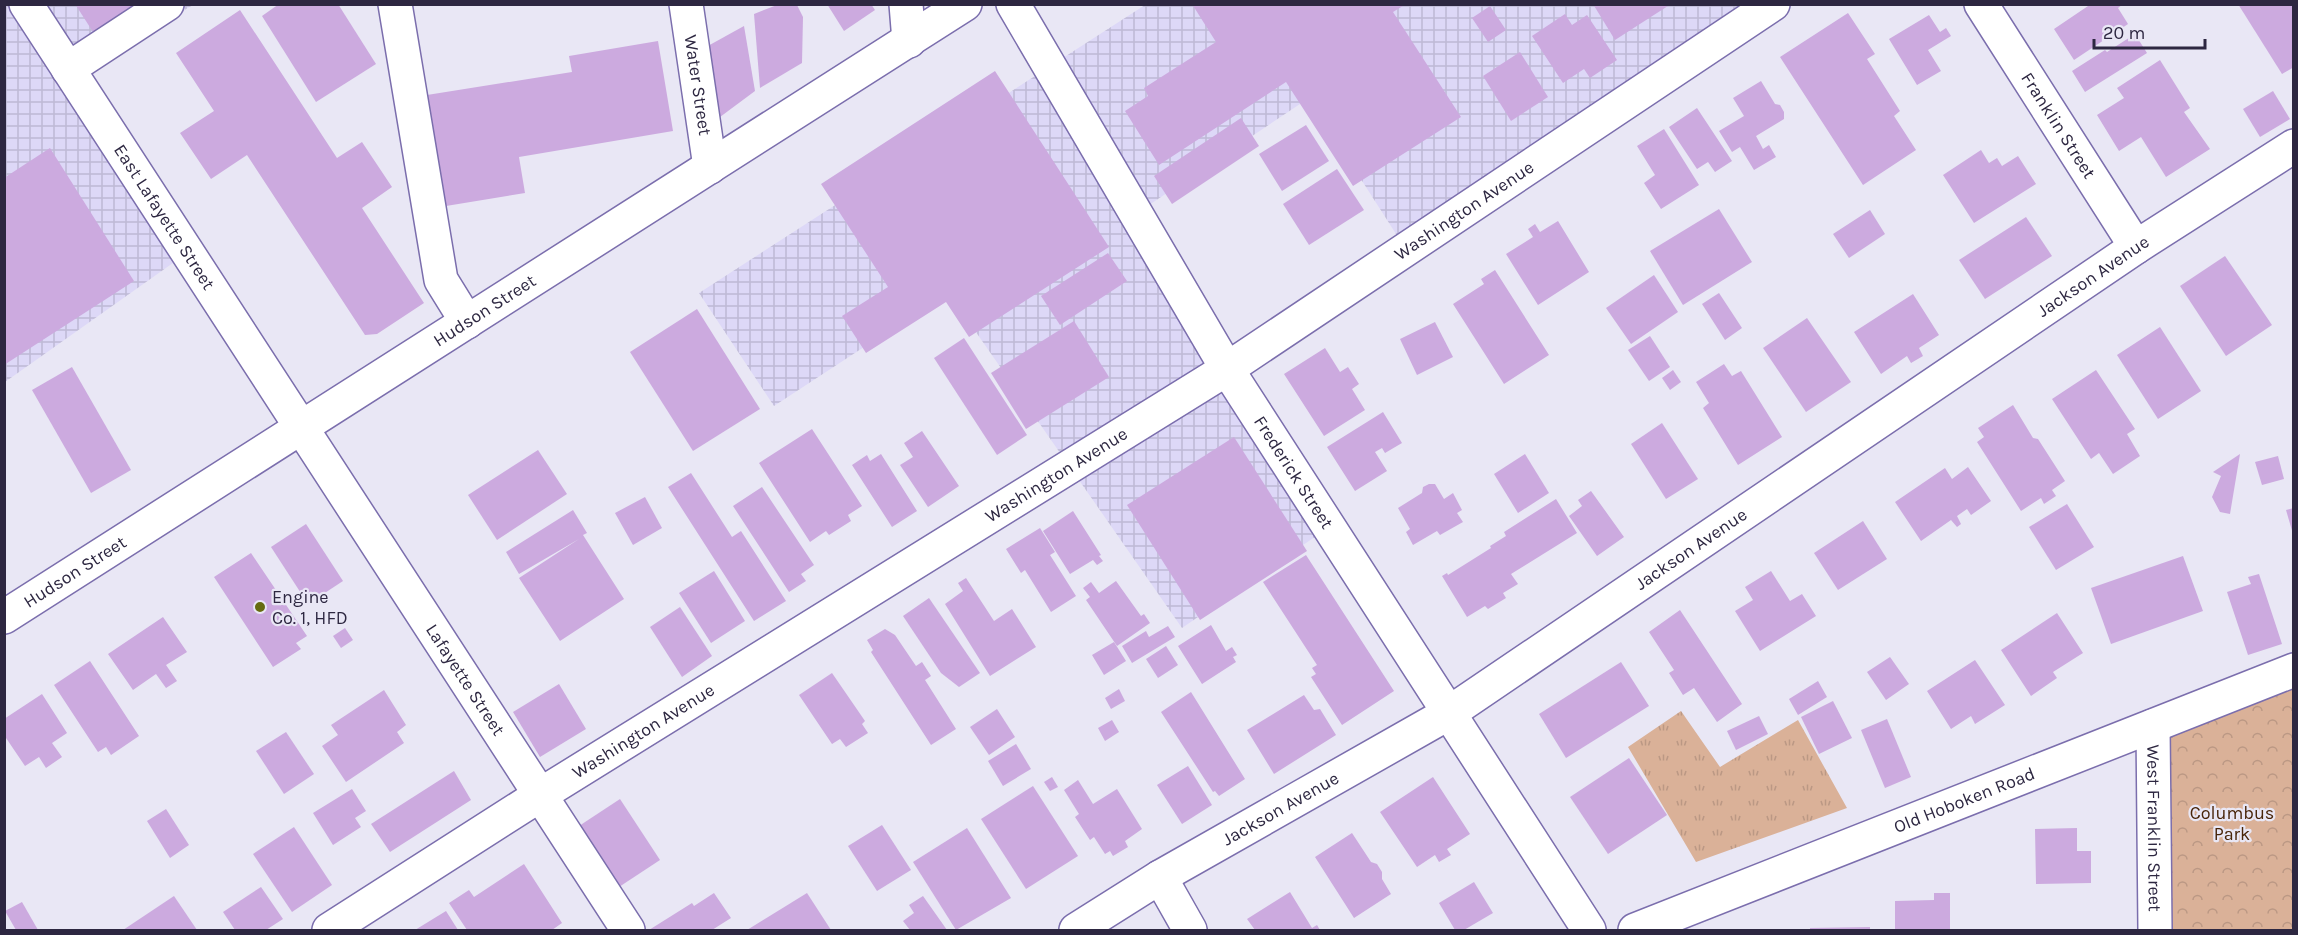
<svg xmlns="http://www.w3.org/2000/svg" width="2298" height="935" font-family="Karla,sans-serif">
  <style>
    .industrial { fill: url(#industrial-grid) }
    .grass { fill: url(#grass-tufts) }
    .park { fill: url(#park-crowns) }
    .building { fill: #ccaadf }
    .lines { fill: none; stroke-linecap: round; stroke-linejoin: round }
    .minor-casing { stroke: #7b6ead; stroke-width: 36 }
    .major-casing { stroke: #7b6ead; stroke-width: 36 }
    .minor { stroke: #fff; stroke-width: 33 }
    .major { stroke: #fff; stroke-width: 33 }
    .poi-dot { fill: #666b0f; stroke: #e9e7f5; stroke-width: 2 }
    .labels { text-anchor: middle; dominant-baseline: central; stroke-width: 4.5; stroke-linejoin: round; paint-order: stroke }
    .street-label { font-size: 18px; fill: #2d2741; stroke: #e9e7f5 }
    .poi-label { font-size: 18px; fill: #2d2741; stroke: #e9e7f5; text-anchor: start }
    .park-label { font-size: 18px; fill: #482408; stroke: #e9e7f5 }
  </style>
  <defs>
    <pattern id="industrial-grid" width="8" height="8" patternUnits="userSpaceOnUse" patternTransform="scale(1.5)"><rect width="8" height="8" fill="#ddd8f7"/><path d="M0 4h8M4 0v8" fill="none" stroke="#beb9d5"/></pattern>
    <pattern id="grass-tufts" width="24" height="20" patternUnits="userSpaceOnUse" patternTransform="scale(1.5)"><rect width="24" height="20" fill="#dab198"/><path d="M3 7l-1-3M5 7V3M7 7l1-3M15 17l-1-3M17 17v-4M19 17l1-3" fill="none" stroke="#bb9884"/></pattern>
    <pattern id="park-crowns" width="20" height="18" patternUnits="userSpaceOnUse" patternTransform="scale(1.5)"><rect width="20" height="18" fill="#dab198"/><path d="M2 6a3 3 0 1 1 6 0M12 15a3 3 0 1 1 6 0" fill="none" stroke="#bb9884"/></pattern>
  </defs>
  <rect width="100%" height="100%" fill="#e9e7f5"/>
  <!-- industrial -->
  <g class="industrial">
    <path d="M5 5H193L74 76 180 258 5 382Z"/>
    <path d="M1145 5H1780L1405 248 1309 98 1146 207 1338 521 1182 628 948 292 774 406 699 293Z"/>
  </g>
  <!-- grass -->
  <path class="grass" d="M1681 711 1720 767 1798 720 1847 808 1696 862 1628 747Z"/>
  <!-- park -->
  <path class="park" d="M2293 670V930H2172L2170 716Z"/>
  <!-- building -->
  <g class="building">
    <path d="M75 4H142L95 35Z"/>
    <path d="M279 4H338L376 64 316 102 262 16Z"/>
    <path d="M827 4H871L875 10 844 31Z"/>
    <path d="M1192 4H1406L1393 12 1461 117 1353 186 1286 82 1159 165 1125 111 1148 96 1144 88 1216 42Z"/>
    <path d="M1593 4H1671L1615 40Z"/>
    <path d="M2091 4H2123L2118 8 2128 24 2074 60 2054 29Z"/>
    <path d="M2238 4H2294V67L2282 74Z"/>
    <path d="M777 5H797L803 17 802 63 760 88 754 14Z"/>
    <path d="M1490 6 1506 30 1488 42 1472 18Z"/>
    <path d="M240 10 337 158 362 142 392 187 362 208 424 303 377 334 365 335 247 155 211 179 180 133 214 111 176 53Z"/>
    <path d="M1848 13 1875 54 1867 59 1900 111 1894 116 1916 150 1863 185 1780 57Z"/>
    <path d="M1565 14 1572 25 1587 15 1617 60 1590 78 1584 69 1563 83 1532 36Z"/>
    <path d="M1929 15 1940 32 1946 28 1951 36 1928 50 1941 71 1917 85 1889 39Z"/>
    <path d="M744 26 755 91 720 117 706 47Z"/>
    <path d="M2135 34 2147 53 2085 92 2072 71 2105 50 2107 52Z"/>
    <path d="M658 41 673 131 519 157 525 193 446 206 427 95 572 72 569 56Z"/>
    <path d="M1520 52 1548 97 1511 121 1483 76Z"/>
    <path d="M2160 60 2190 108 2184 112 2210 149 2166 177 2141 137 2119 151 2097 115 2124 98 2117 88Z"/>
    <path d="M995 71 1109 247 969 337 946 302 866 353 842 316 888 287 821 184Z"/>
    <path d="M1761 81 1775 104 1780 105 1784 112V119L1756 136 1763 149 1769 145 1776 157 1754 170 1740 147 1732 152 1719 131 1744 116 1733 98Z"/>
    <path d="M2273 91 2290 119 2260 137 2243 109Z"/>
    <path d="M1697 108 1732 161 1715 172 1708 162 1697 169 1669 127Z"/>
    <path d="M1241 118 1259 146 1172 204 1154 176Z"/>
    <path d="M1306 125 1329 161 1282 191 1259 154Z"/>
    <path d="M1664 129 1699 185 1661 209 1644 183 1655 175 1637 146Z"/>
    <path d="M50 148 134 281 4 365V178Z"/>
    <path d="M1981 150 1989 163 1997 158 2002 166 2018 156 2036 184 1974 223 1943 175Z"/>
    <path d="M1337 169 1364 210 1309 245 1283 204Z"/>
    <path d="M1719 209 1752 262 1683 305 1650 251Z"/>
    <path d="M1870 210 1885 234 1849 258 1833 234Z"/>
    <path d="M2026 217 2052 256 1985 299 1959 260Z"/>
    <path d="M1558 221 1589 272 1538 305 1506 254 1533 237 1528 229 1535 224 1540 232Z"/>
    <path d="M1108 253 1127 281 1060 325 1041 296Z"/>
    <path d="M2225 256 2272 325 2226 356 2180 286Z"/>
    <path d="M1495 270 1549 355 1504 384 1453 304 1484 284 1481 279Z"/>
    <path d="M1654 275 1678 312 1631 344 1606 308Z"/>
    <path d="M1719 293 1742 328 1725 340 1702 304Z"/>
    <path d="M1913 294 1939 335 1919 348 1923 356 1911 363 1907 356 1881 374 1854 332Z"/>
    <path d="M697 309 760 409 693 451 630 352Z"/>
    <path d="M1807 318 1851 382 1806 412 1763 348Z"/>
    <path d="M1074 321 1109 377 1026 429 991 373Z"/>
    <path d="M1435 322 1453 357 1417 375 1400 339Z"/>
    <path d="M2160 327 2201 391 2158 419 2117 355Z"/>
    <path d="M1650 336 1670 367 1649 381 1628 350Z"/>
    <path d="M964 338 1027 435 997 455 934 358Z"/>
    <path d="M1325 348 1340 372 1348 367 1359 384 1352 389 1365 410 1324 436 1284 374Z"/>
    <path d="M1724 364 1732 376 1741 371 1782 437 1738 465 1703 408 1709 403 1696 382Z"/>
    <path d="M72 367 131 470 91 493 32 390Z"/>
    <path d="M1673 370 1681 382 1670 390 1662 378Z"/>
    <path d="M2096 370 2135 429 2127 434 2140 456 2113 474 2099 453 2091 459 2052 399Z"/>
    <path d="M2013 405 2033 438 2038 439 2065 481 2052 490 2056 496 2044 504 2041 498 2021 511 1977 442 1984 437 1978 428Z"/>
    <path d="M1383 412 1402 443 1385 453 1382 448 1375 452 1387 471 1355 491 1327 447Z"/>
    <path d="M1662 423 1698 479 1666 499 1631 444Z"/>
    <path d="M812 429 862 506 848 515 851 521 829 535 826 531 810 542 759 463Z"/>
    <path d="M922 431 959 486 928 507 900 465 913 457 904 443Z"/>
    <path d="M1234 437 1307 551 1200 620 1127 505Z"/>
    <path d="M538 450 567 494 497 540 468 495Z"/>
    <path d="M881 454 917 511 892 527 852 465 867 455 870 461Z"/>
    <path d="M1525 454 1549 493 1518 513 1494 474Z"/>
    <path d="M2240 454 2230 514 2220 512 2212 497 2221 476 2213 472Z"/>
    <path d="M2278 456 2284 479 2262 485 2255 462Z"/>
    <path d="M1968 467 1991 501 1971 515 1967 509 1957 516 1961 524 1957 527 1951 520 1921 541 1895 502 1945 468 1952 479Z"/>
    <path d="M691 473 732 537 741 531 786 601 754 621 668 487Z"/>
    <path d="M1429 484H1435L1444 499 1453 493 1462 510 1457 513 1463 522 1440 535 1437 531 1413 545 1406 532 1410 529 1398 508 1422 493 1423 487Z"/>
    <path d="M762 487 814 565 801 574 806 581 789 592 733 506Z"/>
    <path d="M1591 491 1624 537 1597 556 1569 516 1582 506 1578 500Z"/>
    <path d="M645 497 662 528 633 545 615 513Z"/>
    <path d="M1556 499 1577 533 1511 574 1518 584 1503 593 1506 598 1488 609 1485 606 1467 617 1442 576 1447 573 1448 575 1491 548 1490 546 1506 536 1504 532Z"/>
    <path d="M2067 504 2094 547 2056 570 2029 527Z"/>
    <path d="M2294 508V534H2293L2286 510Z"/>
    <path d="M573 510 587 533 583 535 624 599 560 641 519 578 579 539 519 574 506 552Z"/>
    <path d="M1073 511 1101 555 1099 556 1103 561 1097 565 1093 560 1070 574 1043 531Z"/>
    <path d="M1863 521 1887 559 1838 590 1814 553Z"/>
    <path d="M306 524 343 581 308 604 271 547Z"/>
    <path d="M1040 528 1055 552 1050 555 1076 596 1051 612 1025 570 1021 573 1006 549Z"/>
    <path d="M251 553 307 636 296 643 301 649 273 667 214 577Z"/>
    <path d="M1306 555 1394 691 1342 725 1311 677 1316 674 1312 668 1317 665 1263 582Z"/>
    <path d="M2183 556 2203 611 2111 644 2091 588Z"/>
    <path d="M714 571 745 621 711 643 679 593Z"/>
    <path d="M1771 571 1790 601 1802 594 1816 616 1760 651 1735 611 1753 600 1745 587Z"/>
    <path d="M2259 574 2282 644 2248 655 2227 592 2251 584 2248 577Z"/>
    <path d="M966 578 994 621 1012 609 1036 647 990 676 945 604 963 591 958 583Z"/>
    <path d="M1116 581 1141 616 1144 614 1150 623 1117 646 1086 600 1090 597 1083 588 1091 582 1099 593Z"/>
    <path d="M929 598 980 673 959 687 941 673 903 616Z"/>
    <path d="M680 607 712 656 682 677 650 627Z"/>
    <path d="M1680 610 1742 704 1717 722 1694 688 1683 695 1669 673 1674 670 1649 632Z"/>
    <path d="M2057 613 2083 653 2053 672 2057 678 2031 696 2001 650Z"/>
    <path d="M163 617 187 652 166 665 177 681 166 688 156 674 133 690 108 654Z"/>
    <path d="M1211 625 1226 651 1232 647 1237 655 1233 657 1236 662 1202 684 1178 646Z"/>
    <path d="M1168 626 1175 637 1132 663 1122 646 1146 631 1149 637Z"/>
    <path d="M345 628 353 640 341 648 333 636Z"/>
    <path d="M885 629 895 635 916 666 922 662 931 676 925 680 956 729 931 745 871 652 873 650 867 640Z"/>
    <path d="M1114 642 1126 661 1104 675 1092 655Z"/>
    <path d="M1166 646 1178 665 1158 678 1146 659Z"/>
    <path d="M1890 657 1909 684 1886 700 1867 672Z"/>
    <path d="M1975 660 2005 705 1975 724 1971 716 1951 729 1927 691Z"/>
    <path d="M90 661 139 736 111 755 106 747 98 752 54 685Z"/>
    <path d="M1621 662 1649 706 1566 758 1539 714Z"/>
    <path d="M832 673 865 721 862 724 868 733 846 747 840 739 832 744 799 695Z"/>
    <path d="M1818 681 1827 697 1798 715 1789 699Z"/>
    <path d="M559 684 586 729 540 757 513 712Z"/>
    <path d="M1119 689 1125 701 1111 709 1105 698Z"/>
    <path d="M384 690 406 725 397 732 404 743 346 782 322 746 338 735 331 725Z"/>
    <path d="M1191 692 1245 779 1219 796 1215 791 1213 792 1161 712Z"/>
    <path d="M42 694 67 733 52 743 62 757 46 768 39 757 25 766 4 735V719Z"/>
    <path d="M1304 695 1314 710 1320 709 1336 735 1274 774 1247 730Z"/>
    <path d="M1833 701 1852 738 1819 754 1801 717Z"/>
    <path d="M997 709 1015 737 989 755 970 727Z"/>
    <path d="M1759 716 1768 734 1736 750 1727 731Z"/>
    <path d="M1887 719 1911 777 1885 788 1861 730Z"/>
    <path d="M1112 720 1119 732 1105 741 1098 728Z"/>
    <path d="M286 732 314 774 284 794 256 751Z"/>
    <path d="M1016 744 1031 769 1003 786 988 761Z"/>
    <path d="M1629 758 1667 815 1608 854 1570 797Z"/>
    <path d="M1188 766 1212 805 1182 824 1157 785Z"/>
    <path d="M454 771 471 800 390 852 371 824Z"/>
    <path d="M1052 777 1058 787 1050 791 1044 782Z"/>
    <path d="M1433 777 1470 834 1447 849 1451 855 1439 862 1435 855 1417 867 1380 812Z"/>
    <path d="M1078 780 1093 804 1117 789 1142 829 1125 841 1128 847 1113 856 1110 851 1105 854 1094 837 1090 840 1075 817 1079 814 1064 790Z"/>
    <path d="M1033 786 1078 856 1026 889 981 819Z"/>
    <path d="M352 789 366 811 355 818 361 827 333 845 313 813Z"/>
    <path d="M620 799 660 860 619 887 579 826Z"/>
    <path d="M166 809 189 845 170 858 147 821Z"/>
    <path d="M882 825 911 870 877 891 848 846Z"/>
    <path d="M294 827 332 885 292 912 253 854Z"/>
    <path d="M967 828 1011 898 956 930 913 862Z"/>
    <path d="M2077 828V851H2091V883L2036 884 2035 829Z"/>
    <path d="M1352 833 1371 862 1377 864 1382 872V879L1391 894 1354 918 1315 857Z"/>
    <path d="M524 864 562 923 552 930H467L449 903 469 890 474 897Z"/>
    <path d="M1474 882 1493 913 1464 930H1455L1439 903Z"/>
    <path d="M261 887 283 919 266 930H235L223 912Z"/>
    <path d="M1290 892 1312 928 1317 925 1320 930H1255L1247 919Z"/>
    <path d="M714 893 731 918 712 930H649L692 903 694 906Z"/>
    <path d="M807 893 831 930H747Z"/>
    <path d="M1934 893H1950V930H1895V901L1934 900Z"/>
    <path d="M174 896 197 930H123Z"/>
    <path d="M923 896 947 930H910L903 921 914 913 909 905Z"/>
    <path d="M22 902 38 930H16L5 911Z"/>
    <path d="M446 911 458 930H415Z"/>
    <path d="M1870 927V930H1810V928Z"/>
  </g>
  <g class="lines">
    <!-- minor casing -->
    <g class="minor-casing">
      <g id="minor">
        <path id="s1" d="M26 4 628 930"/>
        <path d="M395 4 441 280 467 322"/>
        <path id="s2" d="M686 4 710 167"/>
        <path d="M906 4 909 41"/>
        <path id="s3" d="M1013 4 1227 369 1589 930"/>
        <path id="s4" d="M1981 4 2136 247"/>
        <path d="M68 69 167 4"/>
        <path id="s5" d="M2153 726 2155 930"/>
        <path d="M1160 877 1190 930"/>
        <path id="s6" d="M329 930 540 795 1227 369 1773 4"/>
        <path id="s7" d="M1076 930 1160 877 1449 713 2136 247 2294 146"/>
        <path id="s8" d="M1635 930 2294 670"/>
      </g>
    </g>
    <!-- major casing -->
    <g class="major-casing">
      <g id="major">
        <path id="s9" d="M4 617 965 4"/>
      </g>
    </g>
    <!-- minor -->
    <use href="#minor" class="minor"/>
    <!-- major -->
    <use href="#major" class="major"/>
  </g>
  <!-- markers -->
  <circle class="poi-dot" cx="260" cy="607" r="6"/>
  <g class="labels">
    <!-- street labels -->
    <g class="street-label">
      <text stroke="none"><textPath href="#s2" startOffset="82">Water Street</textPath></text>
      <text stroke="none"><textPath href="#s4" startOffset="144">Franklin Street</textPath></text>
      <text stroke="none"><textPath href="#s6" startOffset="1344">Washington Avenue</textPath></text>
      <text stroke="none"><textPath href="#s1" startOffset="254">East Lafayette Street</textPath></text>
      <text stroke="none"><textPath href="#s7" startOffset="1210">Jackson Avenue</textPath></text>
      <text stroke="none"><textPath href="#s9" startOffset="570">Hudson Street</textPath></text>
      <text stroke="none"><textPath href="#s3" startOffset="546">Frederick Street</textPath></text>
      <text stroke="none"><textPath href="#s6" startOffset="858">Washington Avenue</textPath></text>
      <text stroke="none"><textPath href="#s7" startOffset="724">Jackson Avenue</textPath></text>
      <text stroke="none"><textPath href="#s9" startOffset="84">Hudson Street</textPath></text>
      <text stroke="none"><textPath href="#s1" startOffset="806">Lafayette Street</textPath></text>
      <text stroke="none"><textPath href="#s6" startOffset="372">Washington Avenue</textPath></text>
      <text stroke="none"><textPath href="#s8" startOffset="354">Old Hoboken Road</textPath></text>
      <text stroke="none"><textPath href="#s7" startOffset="238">Jackson Avenue</textPath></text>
      <text stroke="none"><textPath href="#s5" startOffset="102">West Franklin Street</textPath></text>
    </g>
    <!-- poi labels -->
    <g class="poi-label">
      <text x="272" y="597">Engine<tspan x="272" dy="21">Co. 1, HFD</tspan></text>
    </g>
    <!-- park labels -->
    <g class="park-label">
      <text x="2232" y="813">Columbus<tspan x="2232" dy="21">Park</tspan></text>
    </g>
  </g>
  <!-- border -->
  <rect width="2298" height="935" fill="none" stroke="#2d2741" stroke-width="12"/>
  <!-- scale -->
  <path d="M2094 39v9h111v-9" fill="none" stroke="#2d2741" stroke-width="3"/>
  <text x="2103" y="39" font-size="18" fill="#2d2741" stroke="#e9e7f5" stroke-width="4.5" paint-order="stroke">20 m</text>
</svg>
